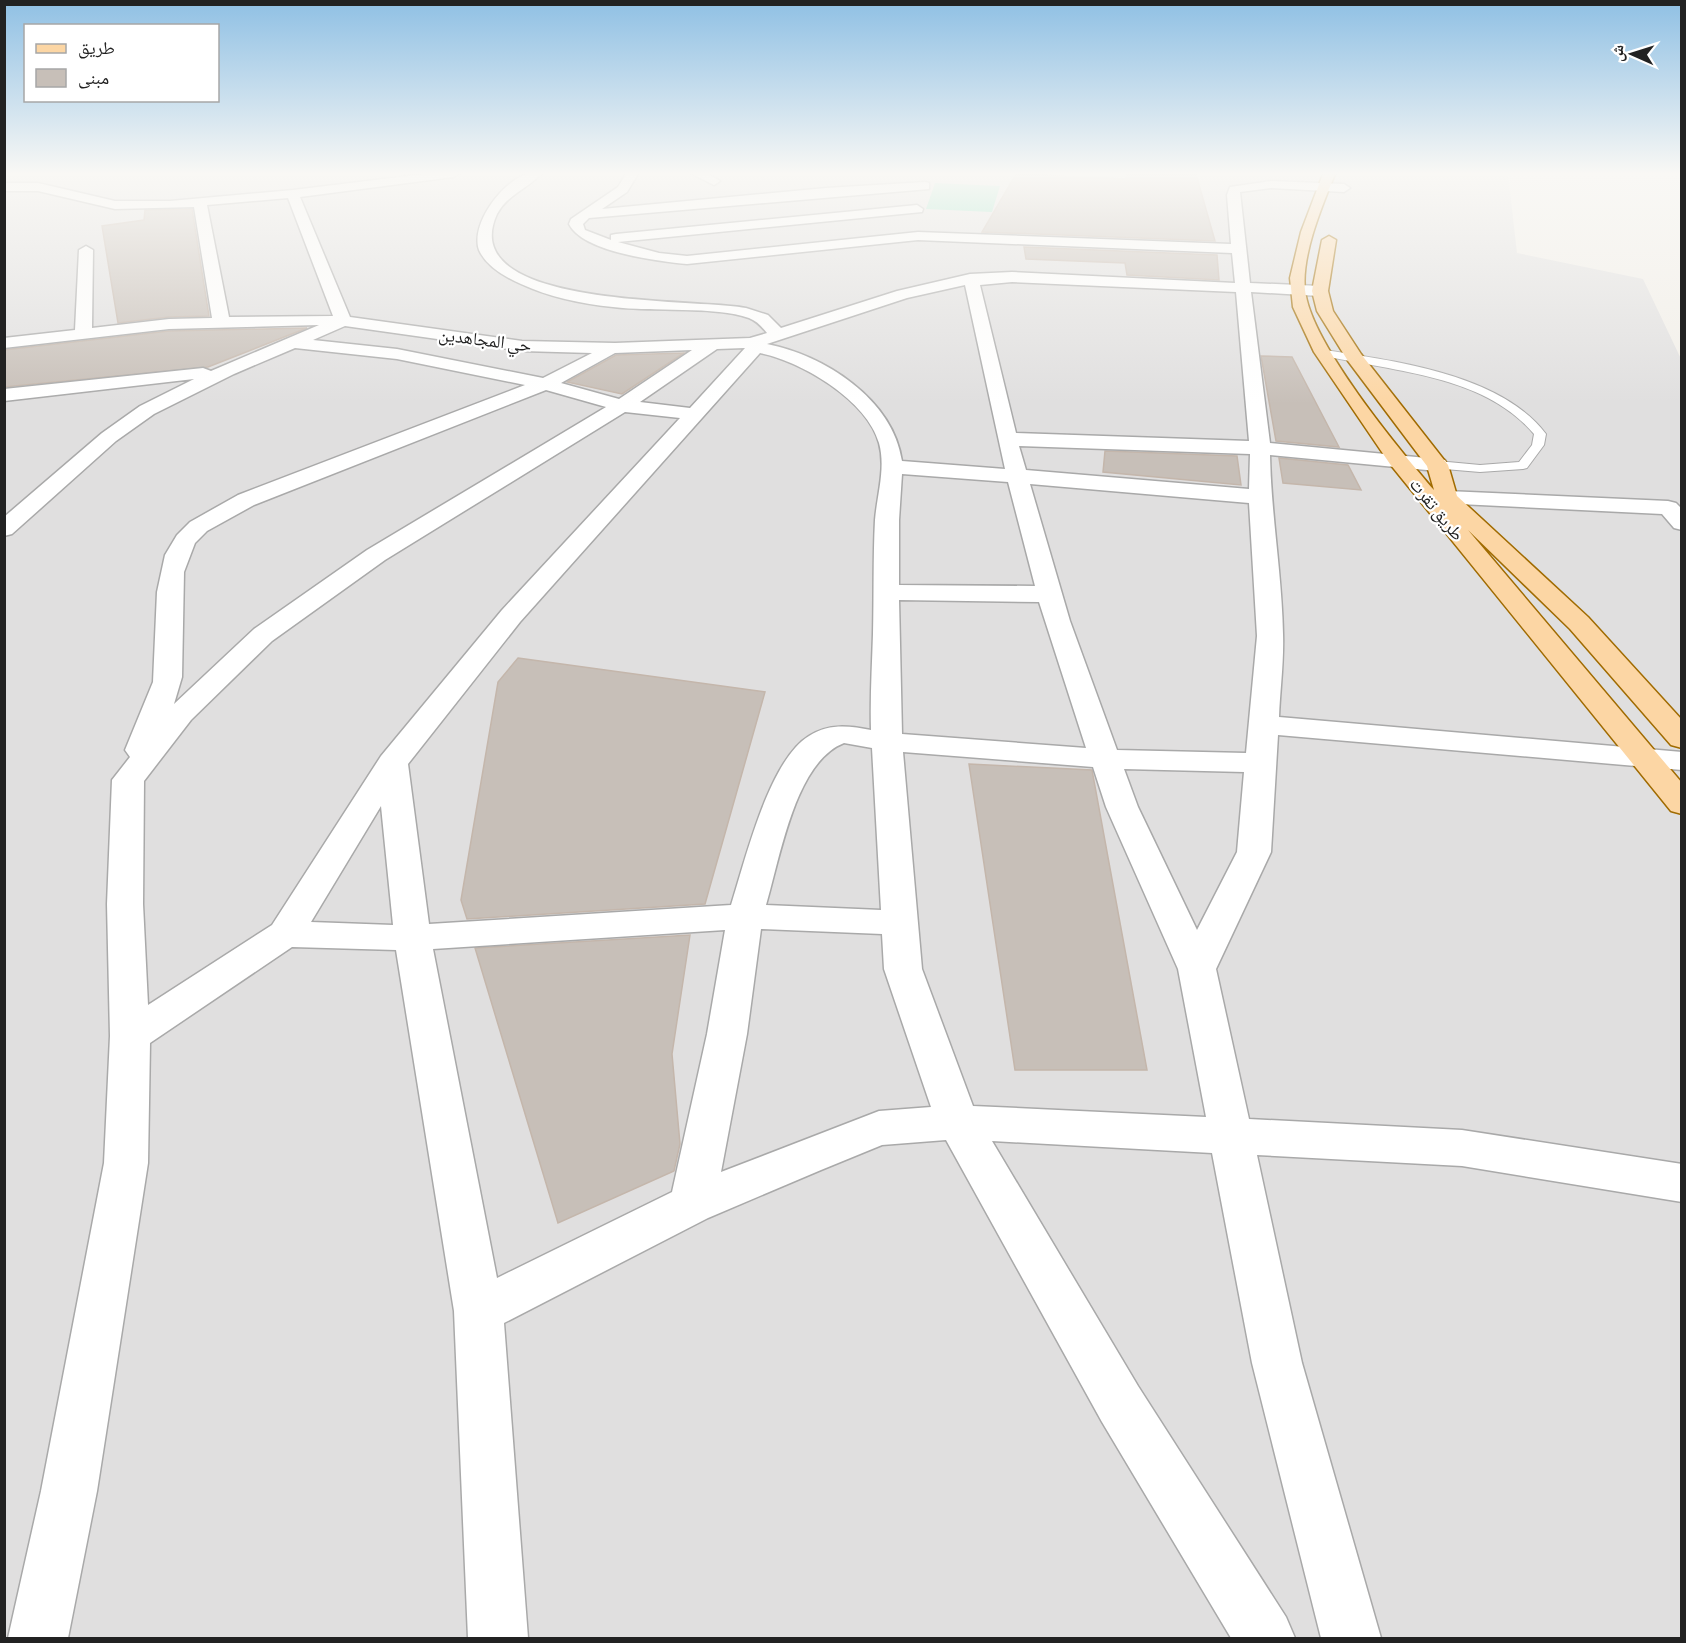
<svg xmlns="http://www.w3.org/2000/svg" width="1686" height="1643" font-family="'Alegreya Sans','Noto Naskh Arabic',sans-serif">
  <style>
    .residential { fill: #e0dfdf }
    .pitch { fill: #88e0be }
    .building { fill: #c7bfb8; stroke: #c4b6ab; stroke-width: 1.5 }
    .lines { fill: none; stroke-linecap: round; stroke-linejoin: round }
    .service-casing { stroke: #a9a9a9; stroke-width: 2 }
    .minor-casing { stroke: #a9a9a9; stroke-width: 3 }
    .primary-casing { stroke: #a06b00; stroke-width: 3 }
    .service { fill: #fff; fill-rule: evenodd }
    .minor { fill: #fff; fill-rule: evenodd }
    .primary { fill: #fcd6a4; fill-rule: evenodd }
    .labels { text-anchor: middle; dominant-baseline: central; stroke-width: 4.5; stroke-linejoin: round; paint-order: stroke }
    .far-street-label { font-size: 18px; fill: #222; stroke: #fff }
  </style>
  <rect width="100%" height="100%" fill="#f2efe9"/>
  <!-- residential -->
  <path class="residential" d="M5 174H1508L1517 253 1643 279 1682 361 1681 1638H5Z"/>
  <!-- pitch -->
  <path class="pitch" d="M935 183 1000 186 992 212 926 209Z"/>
  <!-- building -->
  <g class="building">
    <path d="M1016 174 1126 179 1127 174H1196L1215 241 982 232Z"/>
    <path d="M192 209 209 316 169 317 118 323 102 226 144 220 145 210Z"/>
    <path d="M1024 247 1217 255 1219 280 1127 275 1125 263 1026 259Z"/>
    <path d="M307 328 208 367 4 387V350L169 331Z"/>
    <path d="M684 353 622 394 567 382 616 355Z"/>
    <path d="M1261 356 1292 357 1339 447 1276 441Z"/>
    <path d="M1105 451 1237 456 1241 485 1103 472Z"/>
    <path d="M1279 458 1348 465 1361 490 1283 483Z"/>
    <path d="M518 658 765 692 705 904 467 919 461 900 498 682Z"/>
    <path d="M969 764 1092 770 1147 1070H1015Z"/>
    <path d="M690 935 672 1054 680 1144 674 1171 558 1223 475 948Z"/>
  </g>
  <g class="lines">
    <!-- service casing -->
    <g class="service-casing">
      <path id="service" d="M1325 350C1394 361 1501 374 1546 434L1544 445 1527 468 1523 469 1480 472 1433 468V462L1437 461 1480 465 1519 462 1532 445 1534 434C1483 374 1393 372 1321 355L1320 353Z"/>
    </g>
    <!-- minor casing -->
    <g class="minor-casing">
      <g id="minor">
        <path d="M424 174H459L453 177 300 197 350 317 522 341 615 343 750 338 767 333C762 327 757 321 749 318 716 306 651 312 613 307 582 304 549 297 521 284 505 277 486 266 479 250 470 224 503 181 527 174 531 173 537 174 541 174 527 189 507 195 497 214 453 310 700 298 746 308L768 315 781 328 897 291 970 274 1012 272 1235 283 1232 253 918 240 687 264C657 261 583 252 569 224L571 219 618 187 626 174H638L627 192 602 209 826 188 925 182 929 183V189L589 218 583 224 585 230 611 240V235L616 234 917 205 923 209 922 212 618 242 659 253 687 256 918 232 1231 244 1227 195 1230 187 1271 181 1344 184 1350 188 1344 192 1271 188 1240 192 1250 283 1320 286 1328 291 1320 296 1251 292 1270 443 1437 459 1445 460 1448 465 1445 470 1437 471 1270 455C1271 515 1282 574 1283 634 1284 662 1280 690 1279 717L1682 752V770L1278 735 1271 852 1216 969 1249 1119 1462 1130 1682 1164V1202L1462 1166 1257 1155 1302 1363 1381 1638H1321L1252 1363 1212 1153 992 1141 1138 1386 1286 1617 1295 1638H1231L1102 1422 946 1140 882 1145 821 1170 708 1218 504 1323 528 1638H468L454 1311 396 950 292 947 150 1043 148 1163 97 1491 68 1638H8L41 1491 104 1163 110 1036 107 904 112 780 130 757 125 750 153 682 157 592 165 555 177 535 190 522 238 495 525 385 397 359 295 348 234 374 154 414 116 441 12 534 4 536V517L102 433 140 406 194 379 4 401V389L203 368 211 371 319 325 169 329 4 348V338L75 330 79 250 86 246 93 250 92 328 169 319 212 318 194 207 115 209 38 191H4V183H38L115 201H170L293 190ZM288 198 333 316 229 317 207 205ZM1012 282 1236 292 1249 441 1016 433 980 285ZM965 285 1005 469 902 461C893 399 824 355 767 344L907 298ZM345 326 522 351 592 353 543 378 397 349 313 340ZM745 348 690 408 640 402 717 349ZM692 350 619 399 561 383 615 353ZM760 353C801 361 867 400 879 443 886 468 877 495 875 520 873 558 874 597 873 634 872 666 870 698 871 730 850 726 829 723 809 736 769 760 745 861 731 905L429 924 408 764 520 622ZM546 390 606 407 367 550 254 629 174 704 182 677 184 572 195 543 207 531 254 505ZM625 412 680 418 502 610 381 756 272 925 148 1005 143 904 144 781 191 720 272 641 385 560ZM1019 446 1250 454 1249 489 1026 470ZM902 474 1008 482 1035 586 899 585V520ZM1030 484 1249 503 1257 636 1246 753 1117 750 1070 621ZM899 600 1039 602 1086 748 902 734ZM844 743 872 748 881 910 766 905C780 858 795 762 844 743ZM903 752 1093 767 1106 807 1178 969 1206 1117 973 1106 922 969ZM1124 769 1244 772 1237 852 1197 930 1138 807ZM381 806 393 925 311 922ZM761 929 882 934 884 969 931 1107 879 1111 721 1172 747 1034ZM725 930 707 1034 672 1192 497 1278 433 949Z"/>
        <path d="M692 174H708L720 181 714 185Z"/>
        <path d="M1447 491 1668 501 1676 503 1682 509V530L1674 528 1662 514 1439 503 1436 498 1439 493Z"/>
      </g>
    </g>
    <!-- primary casing -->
    <g class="primary-casing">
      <path id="primary" d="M1323 174H1335C1322 206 1301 256 1305 290 1310 342 1398 448 1434 490L1427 466 1348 361 1317 311 1312 291 1322 240 1329 236 1336 240 1328 291 1333 311 1361 354 1448 465 1457 496 1588 617 1682 720V748L1671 745 1570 629 1468 530 1682 783V814L1671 811 1390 464 1314 352 1293 307 1290 278 1301 232Z"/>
    </g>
    <!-- service -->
    <use href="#service" class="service"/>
    <!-- minor -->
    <use href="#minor" class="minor"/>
    <!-- primary -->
    <use href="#primary" class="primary"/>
  </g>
  <!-- sky -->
  <linearGradient id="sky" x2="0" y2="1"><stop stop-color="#8fc0e4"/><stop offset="0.43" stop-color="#f9f8f5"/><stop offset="1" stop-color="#f9f8f5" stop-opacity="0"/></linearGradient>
  <rect width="1686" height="404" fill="url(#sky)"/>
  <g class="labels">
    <!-- far-street labels -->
    <g class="far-street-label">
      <text transform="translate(485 341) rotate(7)">حي المجاهدين</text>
      <text transform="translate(1436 510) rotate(51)">طريق تقرت</text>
    </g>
  </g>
  <!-- border -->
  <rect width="1686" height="1643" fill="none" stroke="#222222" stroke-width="12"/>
  <!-- legend -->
  <rect x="24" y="24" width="195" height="78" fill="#ffffff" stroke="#a7a7a7" stroke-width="1.5"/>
  <rect x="36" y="44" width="30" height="9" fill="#fcd6a4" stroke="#a7a7a7" stroke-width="1.5"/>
  <text x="78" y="54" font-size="18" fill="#222222">طريق</text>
  <rect x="36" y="69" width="30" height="18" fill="#c7bfb8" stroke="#a7a7a7" stroke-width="1.5"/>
  <text x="78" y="84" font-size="18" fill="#222222">مبنى</text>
  <!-- north arrow -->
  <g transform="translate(1632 54) rotate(273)" stroke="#ffffff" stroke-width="4.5" paint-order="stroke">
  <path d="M0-4.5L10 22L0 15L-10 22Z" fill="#222222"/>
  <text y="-9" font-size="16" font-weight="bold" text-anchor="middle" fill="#222222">ش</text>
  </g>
</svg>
